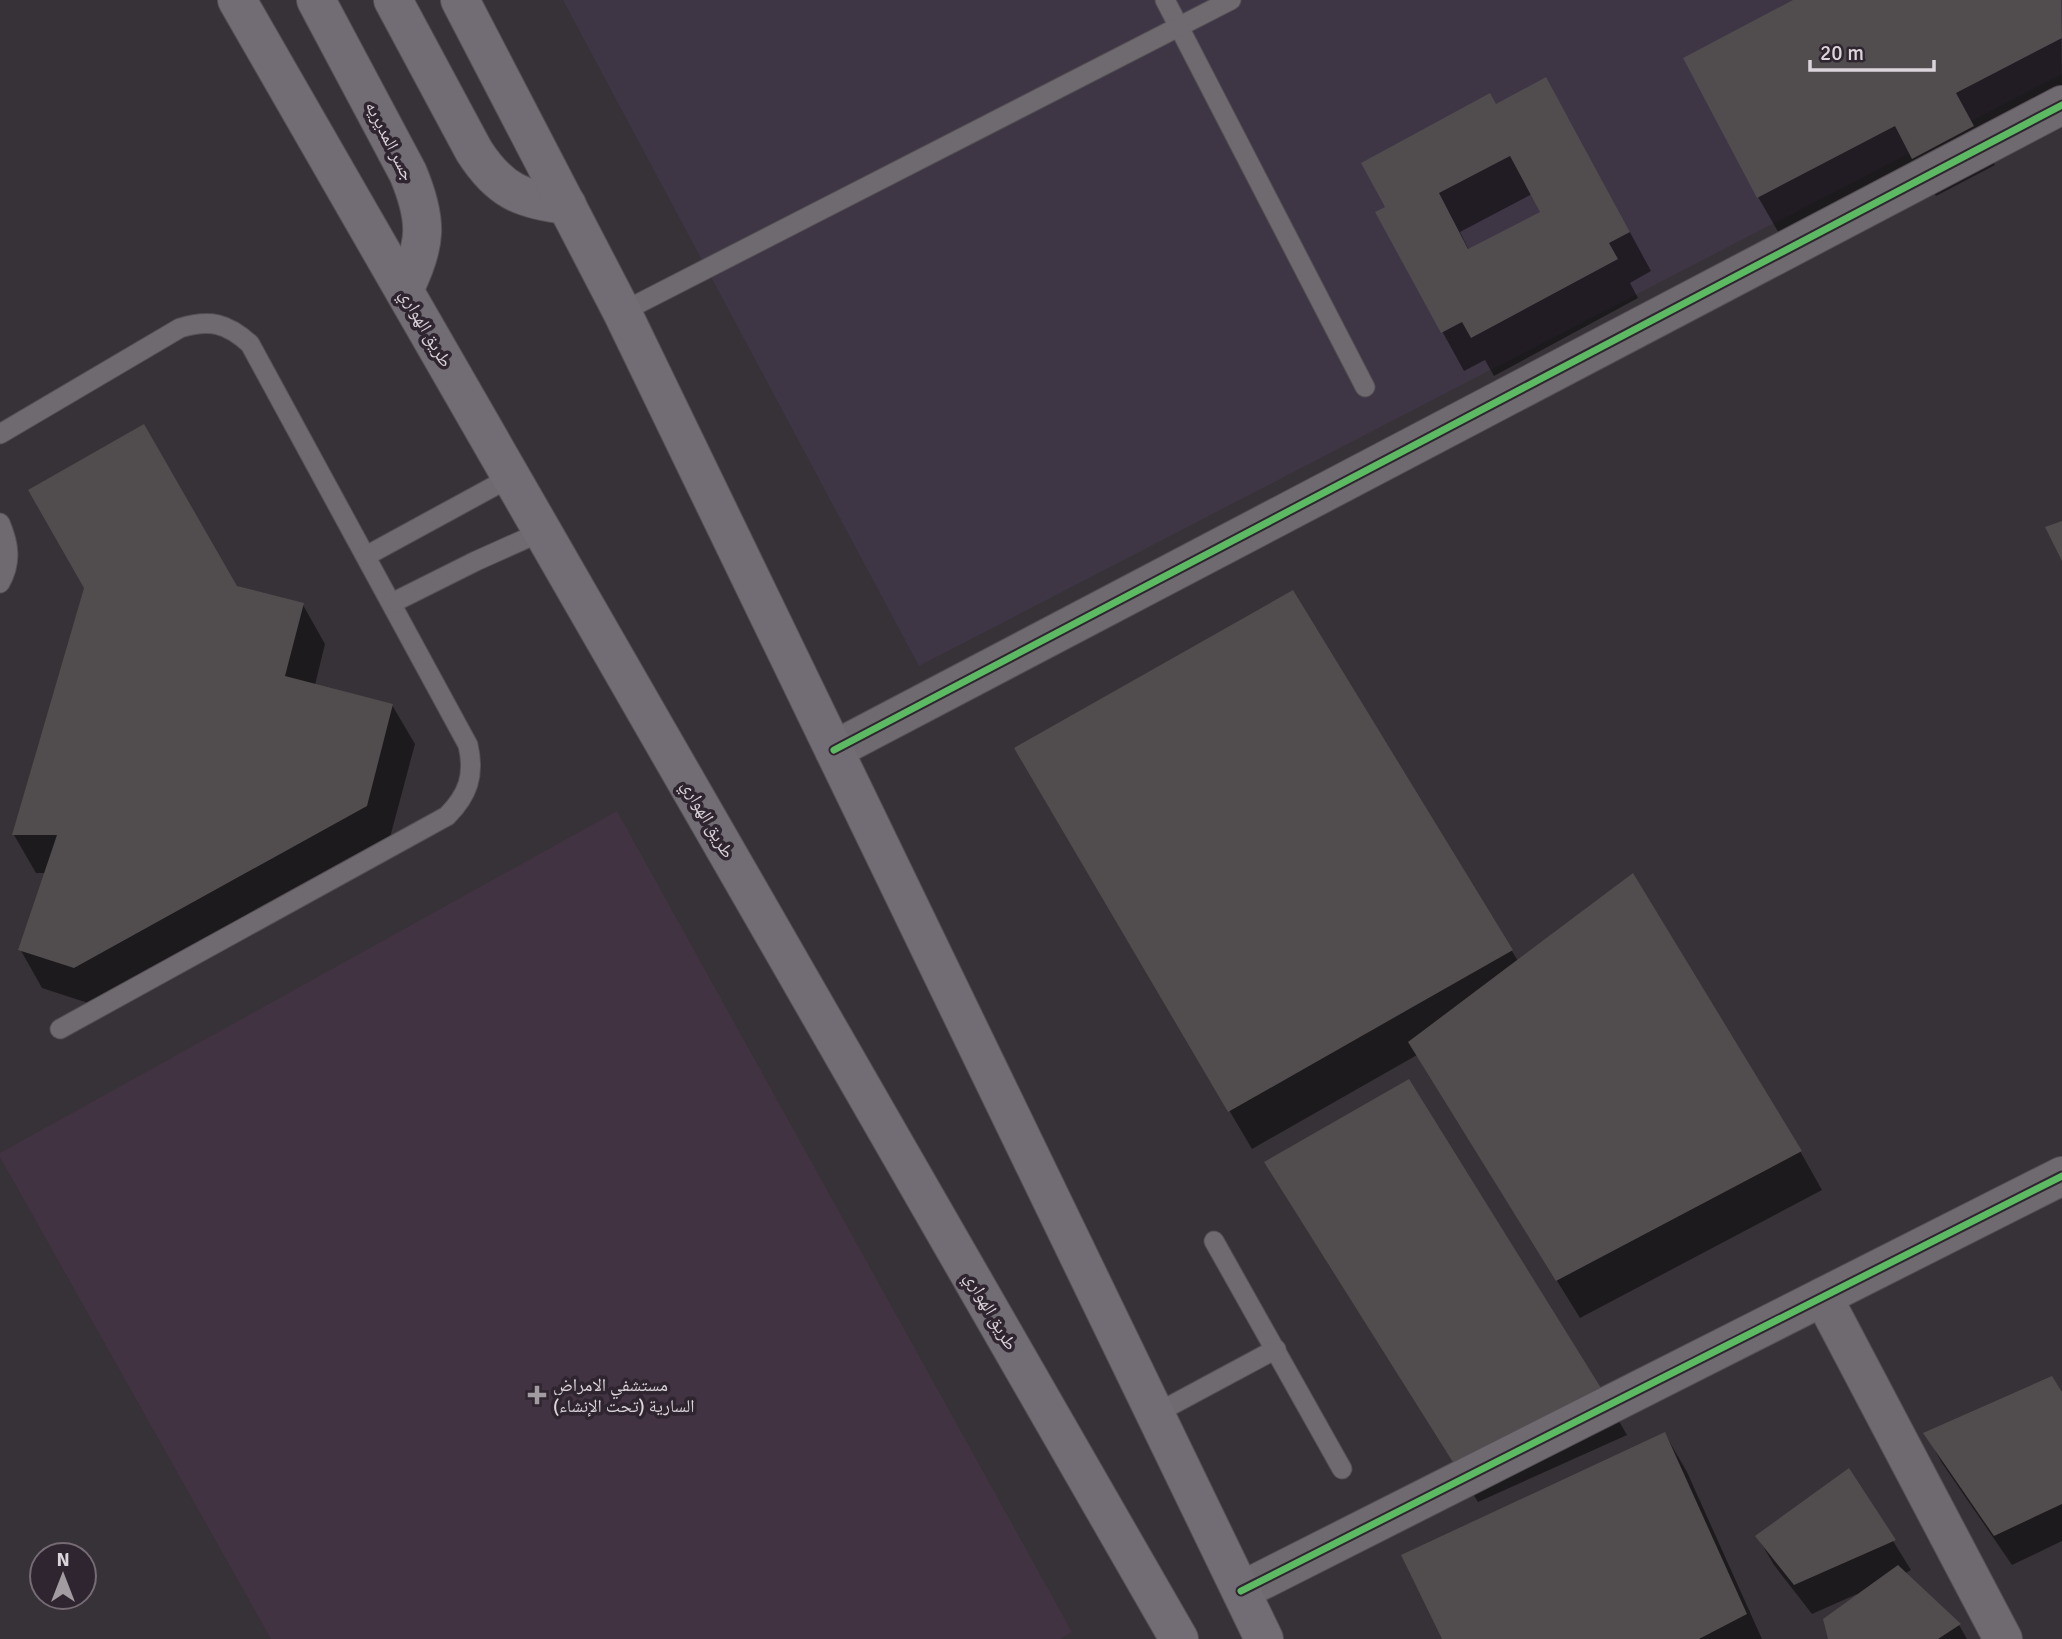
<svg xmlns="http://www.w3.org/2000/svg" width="2062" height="1639" font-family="Signika,'Noto Naskh Arabic',sans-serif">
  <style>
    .built { fill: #413341 }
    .education { fill: #3e3645 }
    .shadow { fill: #0007; fill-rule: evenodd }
    .building { fill: #514c4d; fill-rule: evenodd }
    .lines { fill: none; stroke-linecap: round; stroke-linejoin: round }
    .service-casing { stroke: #544f54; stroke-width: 21 }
    .minor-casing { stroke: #544f54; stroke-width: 40 }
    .trunk-casing { stroke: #544f54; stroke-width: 40 }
    .service { stroke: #6e6a6f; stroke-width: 19 }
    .minor { stroke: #6e6a6f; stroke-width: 38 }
    .trunk { stroke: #726c74; stroke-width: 38 }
    .cycleway-casing { stroke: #2f2530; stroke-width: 11 }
    .cycleway { stroke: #5cba63; stroke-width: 7 }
    .poi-dot { fill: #a29ba2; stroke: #2f2530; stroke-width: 2.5 }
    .labels { text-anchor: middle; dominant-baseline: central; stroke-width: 7; stroke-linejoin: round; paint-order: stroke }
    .street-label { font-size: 18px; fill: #dbd4db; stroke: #2f2530 }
    .poi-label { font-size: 18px; fill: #dbd4db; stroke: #2f2530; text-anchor: start }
  </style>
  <rect width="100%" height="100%" fill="#373237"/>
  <!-- built -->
  <path class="built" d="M617 811 1072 1632 1060 1639H271L0 1157V1153Z"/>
  <!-- education -->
  <path class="education" d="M563 0H2062V74L919 666Z"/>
  <!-- shadow -->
  <g class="shadow">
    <path d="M1797 0H2061L2062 88 1977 132 1995 165 1936 196 1917 164 1780 235 1758 197Z"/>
    <path d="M1496 106 1568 118 1651 271 1630 283 1638 298 1494 376 1485 360 1464 371 1377 213 1387 208ZM1532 194 1542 213 1469 250 1460 232Z"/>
    <path d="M236 588 303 605 325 644 315 685 392 705 415 744 388 845 97 1006 42 988 20 949 46 873H36L14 835Z"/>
    <path d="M1293 592 1518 961 1800 1151 1822 1190 1580 1318 1417 1055 1252 1149 1038 787Z"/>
    <path d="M1289 1201 1605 1397 1627 1435 1478 1502Z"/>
    <path d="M2062 1395V1541L2012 1565 1942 1463 1926 1434Z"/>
    <path d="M1665 1434 1687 1472 1762 1639H1444Z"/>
    <path d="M1849 1470 1911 1570 1904 1574 1959 1625 1967 1639H1830L1857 1594 1812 1614 1774 1565 1757 1536Z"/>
  </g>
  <!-- building -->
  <g class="building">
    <path d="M1793 0H2061L2062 38 1956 93 1974 126 1912 159 1895 126 1757 198 1683 58Z"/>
    <path d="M1546 77 1630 232 1609 243 1618 259 1471 338 1462 322 1441 333 1375 212 1385 207 1361 163 1490 93 1496 104ZM1510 156 1540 212 1468 249 1439 193Z"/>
    <path d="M144 424 237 586 304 603 285 676 393 704 367 806 74 968 18 950 57 835H12L84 588 28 490Z"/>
    <path d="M2062 521V561L2045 527Z"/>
    <path d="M1293 590 1513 950 1228 1112 1014 748Z"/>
    <path d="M1633 873 1802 1151 1556 1281 1408 1042Z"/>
    <path d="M1409 1079 1606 1396 1454 1464 1264 1162Z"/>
    <path d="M2052 1376 2062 1392V1504L1994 1536 1923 1433Z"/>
    <path d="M1665 1432 1747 1614 1699 1639H1442L1401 1555Z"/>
    <path d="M1849 1468 1896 1540 1794 1585 1755 1536Z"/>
    <path d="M1898 1565 1961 1624 1938 1639H1828L1823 1619Z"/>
  </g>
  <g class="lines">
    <!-- service casing -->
    <g class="service-casing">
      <g id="service">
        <path d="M1165 0 1365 387"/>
        <path d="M622 312 1231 0"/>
        <path d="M0 434 180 328C210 319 227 323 250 344L468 745C475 775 468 795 447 816L60 1029"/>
        <path d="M0 523C9 544 12 562 0 583"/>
        <path d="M366 556 511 477"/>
        <path d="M392 603 476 561 543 531"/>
        <path d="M1214 1241 1342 1469"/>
        <path d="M1155 1414 1276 1349"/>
      </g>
    </g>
    <!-- minor casing -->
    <g class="minor-casing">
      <g id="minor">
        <path d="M834 750 2062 105"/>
        <path d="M1823 1297 2003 1639"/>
        <path d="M1241 1591 2062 1176"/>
      </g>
    </g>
    <!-- trunk casing -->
    <g class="trunk-casing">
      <g id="trunk">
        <path d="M237 0 1179 1639"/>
        <path d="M316 0 408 173C428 221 427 244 404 290"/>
        <path d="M393 0 474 151C499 190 521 200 567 205"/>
        <path d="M460 0 622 312 1264 1639"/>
      </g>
    </g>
    <!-- service -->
    <use href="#service" class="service"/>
    <!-- minor -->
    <use href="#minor" class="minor"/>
    <!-- trunk -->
    <use href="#trunk" class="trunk"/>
    <!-- cycleway casing -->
    <g class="cycleway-casing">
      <g id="cycleway">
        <path d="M834 750 2062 105"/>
        <path d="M1241 1591 2062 1176"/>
      </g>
    </g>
    <!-- cycleway -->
    <use href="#cycleway" class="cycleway"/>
  </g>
  <!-- markers -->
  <path class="poi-dot" d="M533.5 1384.5h7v7h7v7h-7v7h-7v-7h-7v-7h7z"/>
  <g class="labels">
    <!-- street labels -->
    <g class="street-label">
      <text transform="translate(390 141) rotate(63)">جسر المديريه</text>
      <text transform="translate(426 328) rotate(60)">طريق الهواري</text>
      <text transform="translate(708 819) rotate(60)">طريق الهواري</text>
      <text transform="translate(991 1311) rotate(60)">طريق الهواري</text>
    </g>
    <!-- poi labels -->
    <g class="poi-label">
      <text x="553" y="1385">مستشفي الامراض<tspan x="553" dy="21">السارية (تحت الإنشاء)</tspan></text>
    </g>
  </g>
  <!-- north arrow -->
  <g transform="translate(63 1576)"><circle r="33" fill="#2f2530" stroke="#746b74" stroke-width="2"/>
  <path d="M0-5L12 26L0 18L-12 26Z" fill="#a29ba2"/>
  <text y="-10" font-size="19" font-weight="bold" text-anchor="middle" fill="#dbd4db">N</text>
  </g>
  <!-- scale -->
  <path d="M1810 60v10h124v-10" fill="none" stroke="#dbd4db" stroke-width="3.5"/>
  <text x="1820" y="60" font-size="21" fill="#dbd4db" stroke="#2f2530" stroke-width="5" paint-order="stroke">20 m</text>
</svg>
